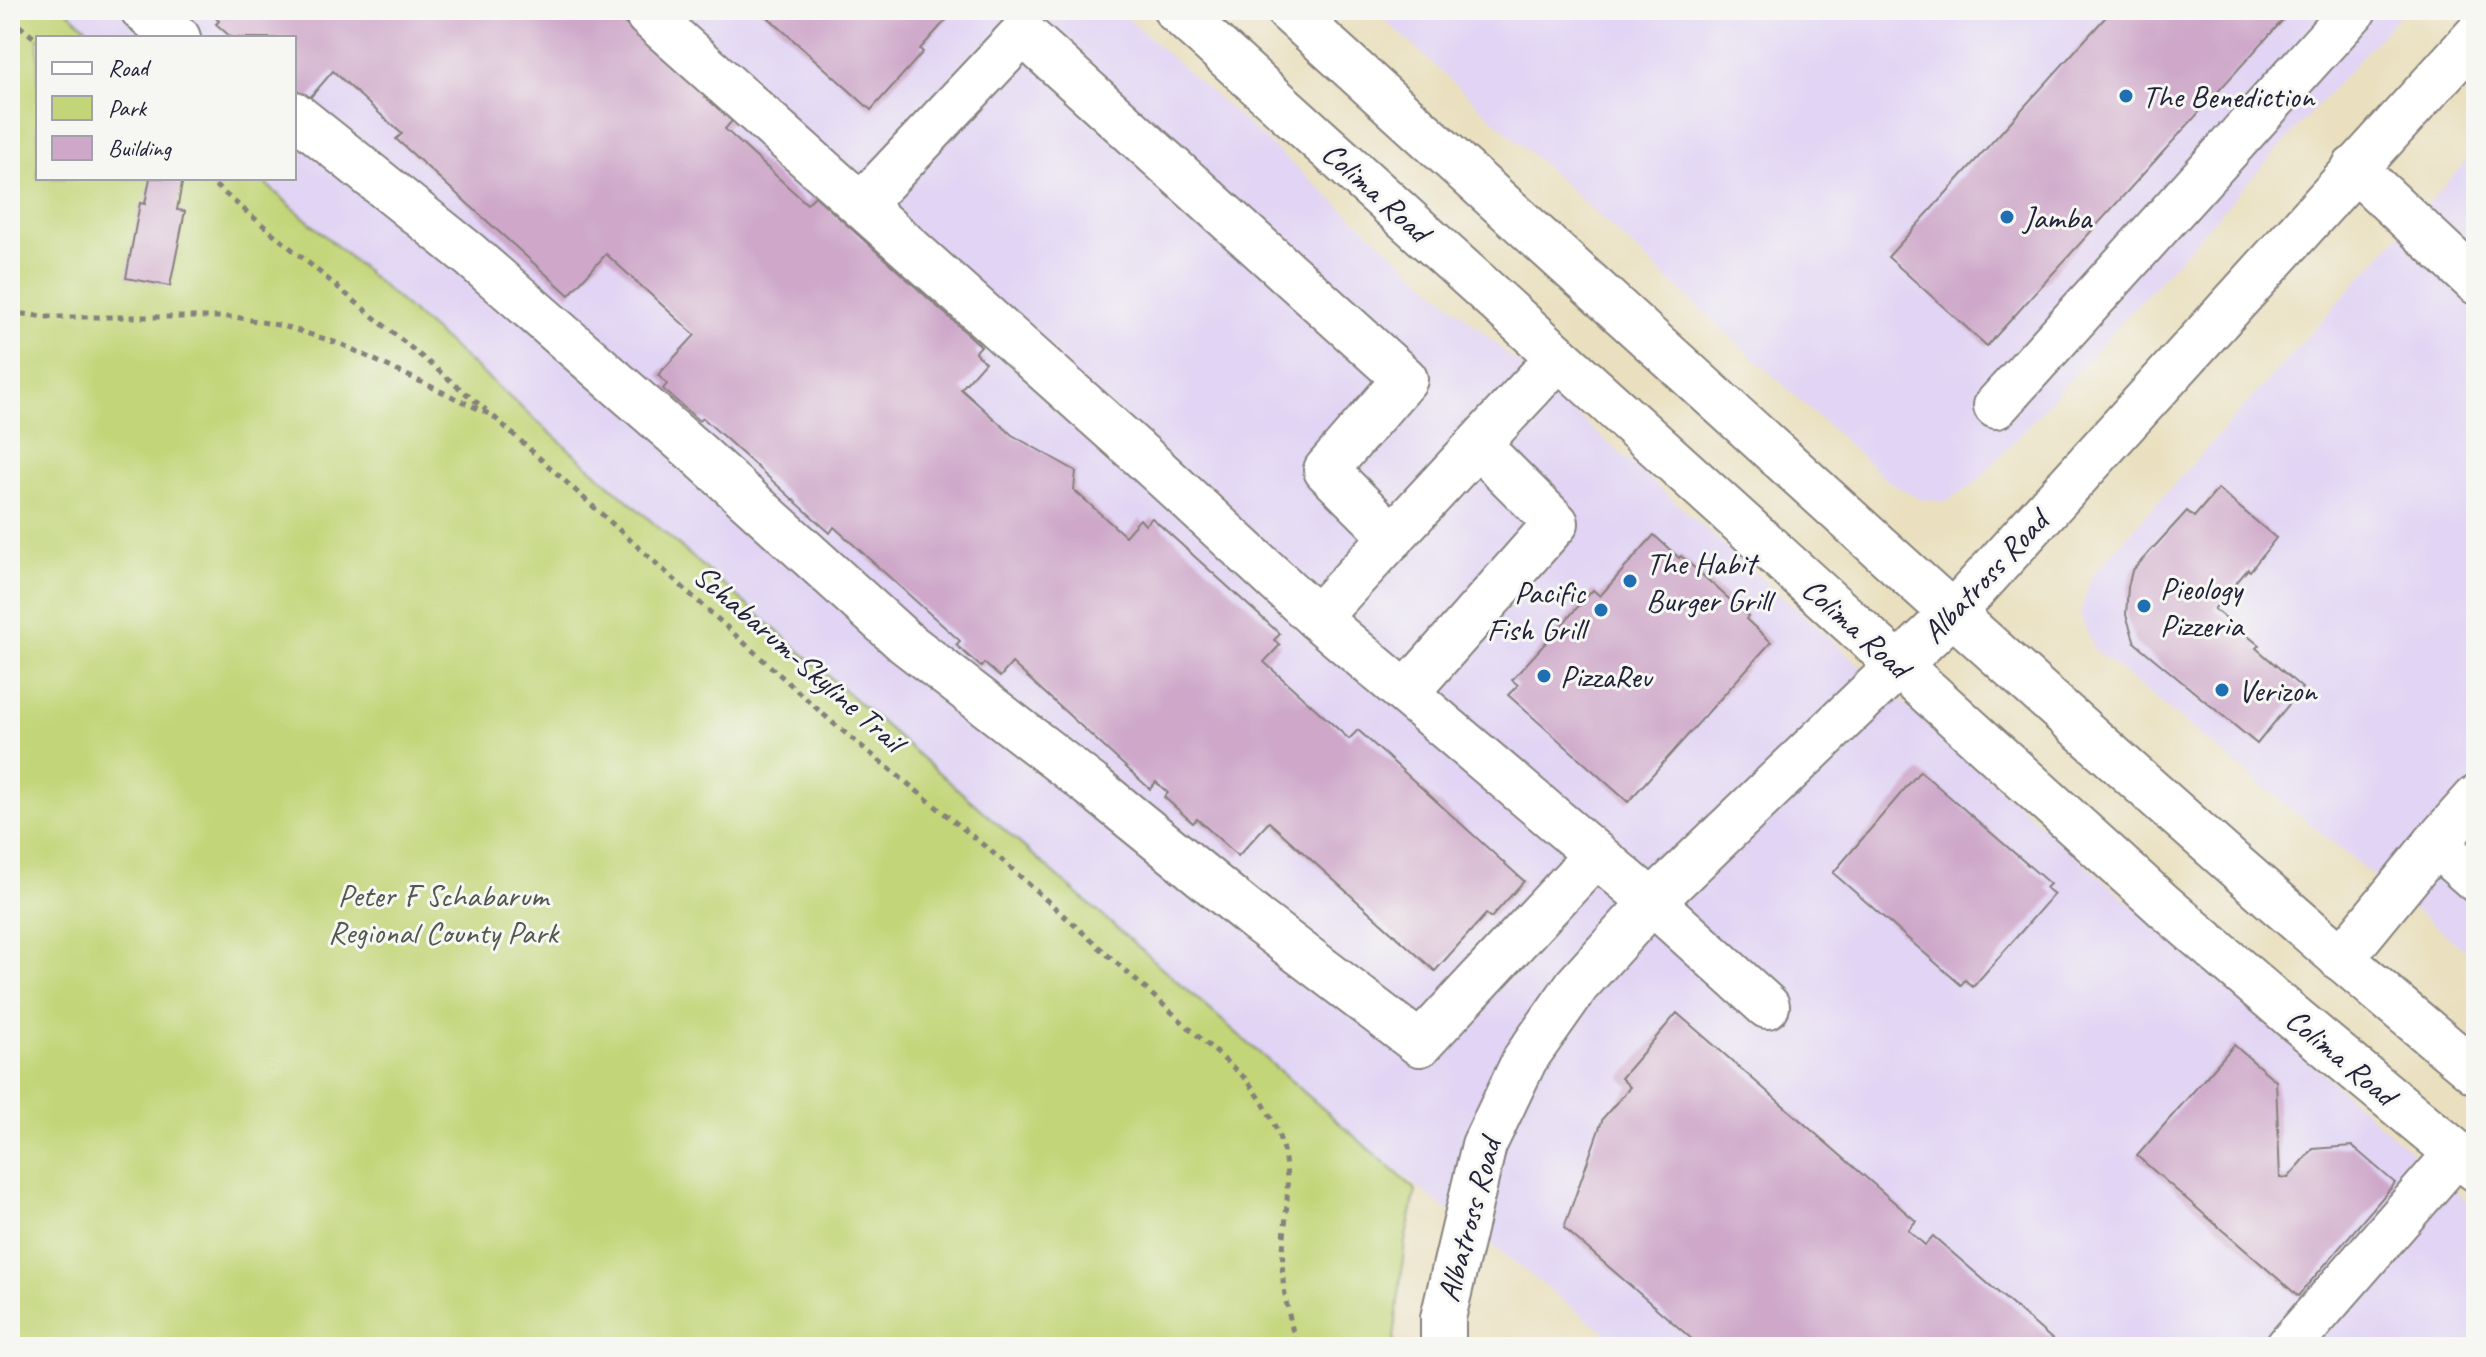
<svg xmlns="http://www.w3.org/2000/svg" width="2486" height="1357" font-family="Caveat,sans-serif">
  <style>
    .built { fill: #e1d4f4 }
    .green { fill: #c2d578; stroke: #727c5a; stroke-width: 2 }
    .building { fill: #cea7c9 }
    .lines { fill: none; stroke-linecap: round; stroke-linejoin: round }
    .minor-casing { stroke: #86817d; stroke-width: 48 }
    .major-casing { stroke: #86817d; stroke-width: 48 }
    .path { stroke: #86817d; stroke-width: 5; stroke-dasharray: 6 6; stroke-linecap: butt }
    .minor { stroke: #fff; stroke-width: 44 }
    .major { stroke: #fff; stroke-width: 44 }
    .poi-dot { fill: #1f6fb2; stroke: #f6f6f2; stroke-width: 3 }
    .labels { text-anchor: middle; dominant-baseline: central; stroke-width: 6; stroke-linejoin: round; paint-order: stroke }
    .poi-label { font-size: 32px; fill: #22223b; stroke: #f6f6f2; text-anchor: start }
    .street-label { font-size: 32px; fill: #22223b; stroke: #f6f6f2 }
    .park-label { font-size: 32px; fill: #52584d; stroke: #f6f6f2 }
  </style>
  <rect width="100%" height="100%" fill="#f6f6f2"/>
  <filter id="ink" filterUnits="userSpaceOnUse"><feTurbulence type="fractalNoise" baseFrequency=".0125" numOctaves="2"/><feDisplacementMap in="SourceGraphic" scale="16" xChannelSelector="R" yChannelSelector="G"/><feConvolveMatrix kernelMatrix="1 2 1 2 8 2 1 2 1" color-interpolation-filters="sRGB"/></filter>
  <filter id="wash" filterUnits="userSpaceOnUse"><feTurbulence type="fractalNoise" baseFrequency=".006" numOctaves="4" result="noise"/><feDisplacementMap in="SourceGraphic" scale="32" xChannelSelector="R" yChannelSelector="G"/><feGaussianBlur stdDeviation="1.8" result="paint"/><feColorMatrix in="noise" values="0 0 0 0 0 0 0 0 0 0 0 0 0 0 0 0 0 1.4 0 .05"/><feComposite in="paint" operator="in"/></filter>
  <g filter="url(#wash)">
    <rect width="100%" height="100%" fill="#eae0bf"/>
    <!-- built -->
    <g class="built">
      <path d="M48 10H1118L2476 1209V1347H1623L1379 1157 1341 1133 241 178H294V38H80Z"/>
      <path d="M1374 10H2404L1977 482 1945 502 1917 498 1888 481Z"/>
      <path d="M2476 150V959L2094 649 2080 614 2091 576Z"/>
    </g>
    <!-- green -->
    <path class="green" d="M10 10H66L98 38H38V178H259L1416 1190 1405 1241 1393 1347H10Z"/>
    <g id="blocks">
      <!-- building -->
      <g class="building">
        <path d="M208 10H610L732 121 725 129 807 204 815 196 981 346 975 352 985 362 961 389 1012 435 1076 471 1074 490 1125 536 1140 519 1145 525 1152 518 1280 634 1274 640 1280 645 1264 662 1349 739 1358 730 1524 881 1491 918 1486 914 1435 971 1269 822 1238 856 1197 819 1193 823 1164 797 1168 793 1156 782 1150 789 1012 663 1000 677 984 663 981 667 956 645 960 641 834 527 830 533 703 418 699 421 663 389 667 384 658 375 695 335 606 254 569 295 396 139 402 134 333 71 308 100 294 87V38H232L216 24 219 21Z"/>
        <path d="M760 10H955L920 49 923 52 871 110Z"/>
        <path d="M2112 10H2292L1987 346 1888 257Z"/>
        <path d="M150 178H183L177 210 185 211 170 286 126 278 140 203 145 204Z"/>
        <path d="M2218 489 2276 538 2250 571 2248 569 2214 609 2259 645 2256 648 2302 688 2257 744 2135 643 2126 615 2128 587 2132 571 2187 511 2194 517Z"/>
        <path d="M1654 535 1679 558 1681 556 1748 616 1746 619 1771 642 1628 802 1508 695 1518 685 1512 680 1593 590 1600 596Z"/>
        <path d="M1920 771 2050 884 2046 888 2054 894 1973 987 1965 980 1961 985 1833 873Z"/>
        <path d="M1677 1013 1916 1221 1908 1230 1925 1245 1933 1236 2061 1347H1701L1564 1228 1603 1118 1630 1087 1621 1078Z"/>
        <path d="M2234 1045 2276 1081 2280 1178H2288L2313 1149 2352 1146 2395 1183 2298 1296 2137 1156Z"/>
      </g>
    </g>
  </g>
  <g filter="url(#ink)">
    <use href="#blocks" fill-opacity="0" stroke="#86817d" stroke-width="2"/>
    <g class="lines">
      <!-- minor casing -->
      <g class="minor-casing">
        <g id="minor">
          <path d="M143 10 178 38"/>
          <path d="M652 10 648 15 1143 457 1317 618 1558 358"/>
          <path d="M294 114 470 255 697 453 905 642 1091 785 1256 919 1420 1044 1596 855"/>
          <path d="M2354 168 2476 282"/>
          <path d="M861 205 1023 33 1405 379 1326 470 1393 537"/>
          <path d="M1996 406 2354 10"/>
          <path d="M1317 618 1652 902 1767 1006"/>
          <path d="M1406 693 1556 523 1478 445"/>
          <path d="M2435 844 2476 880"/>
          <path d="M2341 959 2435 844 2476 798"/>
          <path d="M1443 1347V1318L1484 1145 1525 1059 1577 985 1652 902 1953 613 2476 36"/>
          <path d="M2288 1347 2457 1153"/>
        </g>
      </g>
      <!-- major casing -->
      <g class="major-casing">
        <g id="major">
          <path d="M1176 10 2164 906 2294 1018 2476 1169"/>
          <path d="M1288 10C1509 212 1730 413 1952 613 2125 768 2297 924 2476 1072"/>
        </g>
      </g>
      <!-- path -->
      <g class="path">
        <path d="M10 18 38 41"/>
        <path d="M206 178 486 410"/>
        <path d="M10 312 45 317H235L283 326 341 344 493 416 833 723 1003 861 1246 1079C1266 1104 1283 1135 1286 1168 1291 1205 1280 1243 1283 1280 1285 1302 1292 1325 1296 1347"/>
      </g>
      <!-- minor -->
      <use href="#minor" class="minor"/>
      <!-- major -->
      <use href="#major" class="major"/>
    </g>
  </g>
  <!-- markers -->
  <g class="poi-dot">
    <circle cx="2126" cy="96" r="8"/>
    <circle cx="2007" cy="217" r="8"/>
    <circle cx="1630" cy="581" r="8"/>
    <circle cx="2144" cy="606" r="8"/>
    <circle cx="1601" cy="610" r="8"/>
    <circle cx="1544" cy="676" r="8"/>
    <circle cx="2222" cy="690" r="8"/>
  </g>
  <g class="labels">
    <!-- poi labels -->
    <g class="poi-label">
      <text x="2142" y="96">The Benediction</text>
      <text x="2023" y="217">Jamba</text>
      <text x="1646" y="563">The Habit<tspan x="1646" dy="37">Burger Grill</tspan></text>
      <text x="2160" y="588">Pieology<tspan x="2160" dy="37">Pizzeria</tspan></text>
      <text x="1585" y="592" text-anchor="end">Pacific<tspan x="1585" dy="37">Fish Grill</tspan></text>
      <text x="1560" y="676">PizzaRev</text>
      <text x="2238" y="690">Verizon</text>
    </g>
    <!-- street labels -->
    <g class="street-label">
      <text transform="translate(1376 192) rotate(42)">Colima Road</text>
      <text transform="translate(1985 577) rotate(-47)">Albatross Road</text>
      <text transform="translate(1856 628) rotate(42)">Colima Road</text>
      <text transform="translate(799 658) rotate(41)">Schabarum-Skyline Trail</text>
      <text transform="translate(2341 1057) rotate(40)">Colima Road</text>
      <text transform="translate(1469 1220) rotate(-75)">Albatross Road</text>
    </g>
    <!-- park labels -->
    <g class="park-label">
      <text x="443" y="895">Peter F Schabarum<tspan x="443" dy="37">Regional County Park</tspan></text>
    </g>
  </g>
  <!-- margin -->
  <rect width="2486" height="1357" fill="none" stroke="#f6f6f2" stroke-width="40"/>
  <!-- legend -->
  <rect x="36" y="36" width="260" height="144" fill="#f6f6f2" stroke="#a1a1a9" stroke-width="2"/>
  <rect x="52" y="62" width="40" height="12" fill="#ffffff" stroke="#a1a1a9" stroke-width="2"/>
  <text x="108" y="76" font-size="24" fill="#22223b">Road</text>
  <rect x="52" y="96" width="40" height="24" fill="#c2d578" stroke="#a1a1a9" stroke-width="2"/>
  <text x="108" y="116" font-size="24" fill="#22223b">Park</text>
  <rect x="52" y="136" width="40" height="24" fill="#cea7c9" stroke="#a1a1a9" stroke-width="2"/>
  <text x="108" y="156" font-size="24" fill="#22223b">Building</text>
</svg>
